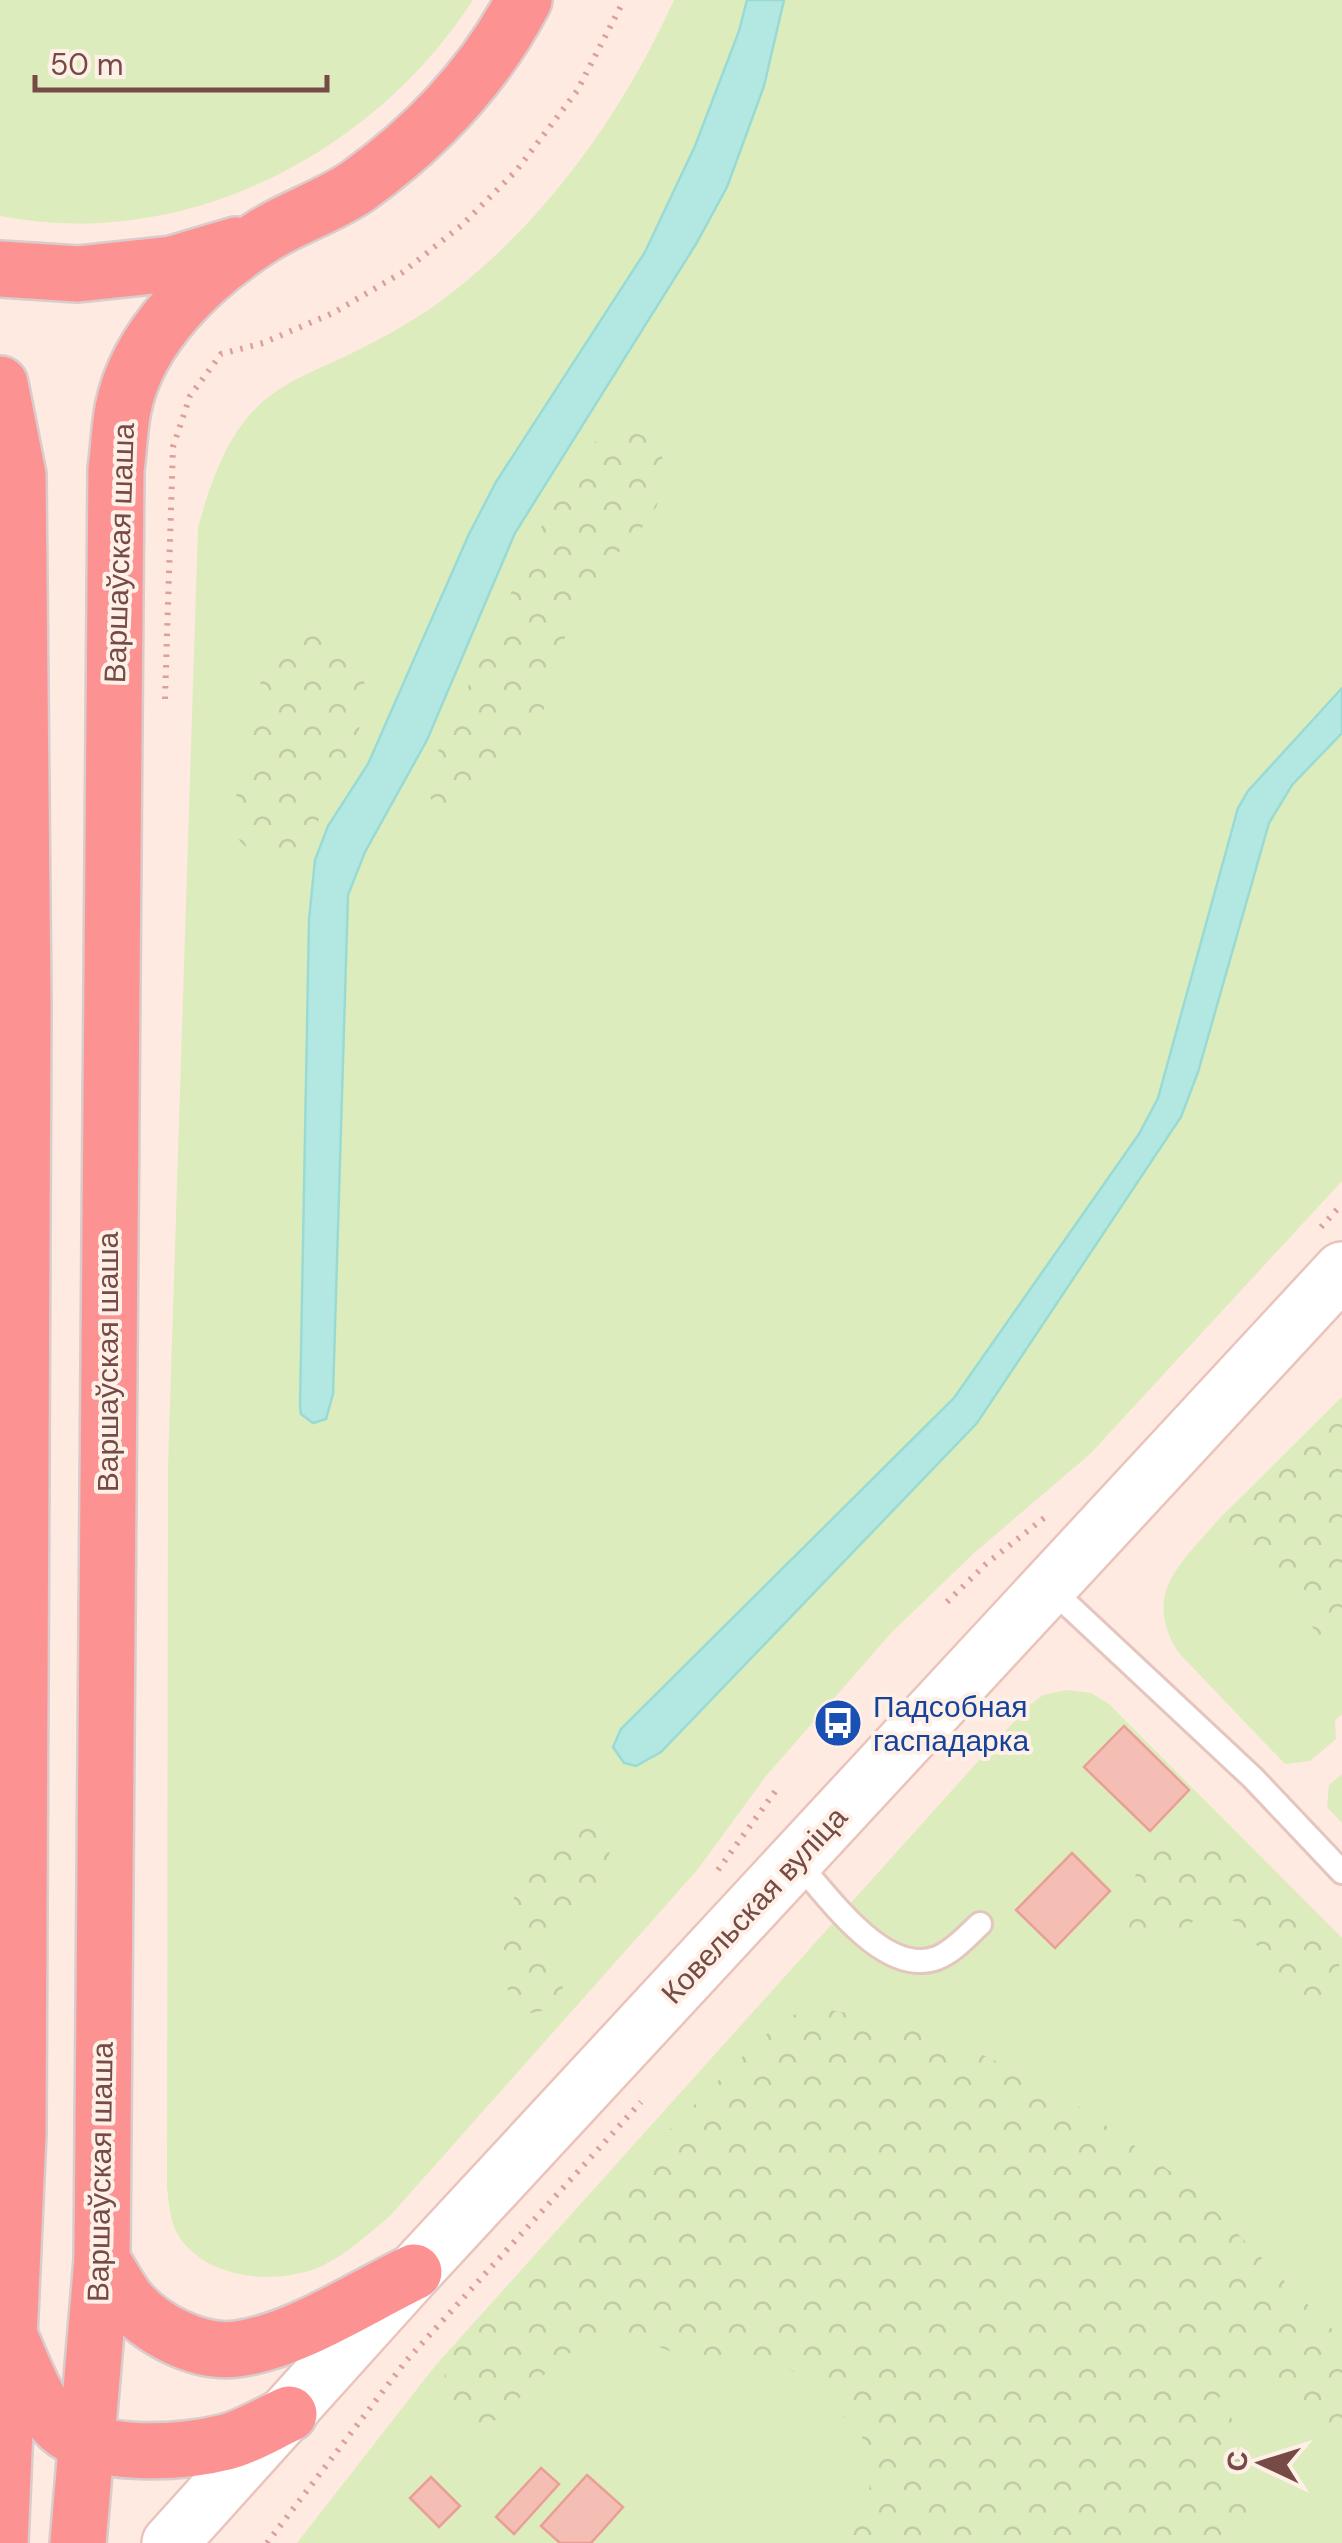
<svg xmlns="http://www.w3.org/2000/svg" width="1342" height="2543" font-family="'DM Sans',sans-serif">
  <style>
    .grass { fill: #dcecbd }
    .forest { fill: url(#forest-crowns) }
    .water { fill: #b3e8e2; stroke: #99dbd4; stroke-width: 2.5 }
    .building { fill: #f5beb5; stroke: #e99f95; stroke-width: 2.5 }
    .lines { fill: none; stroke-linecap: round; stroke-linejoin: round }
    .lane-casing { stroke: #e4c6be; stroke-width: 28 }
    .secondary-casing { stroke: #eac4ba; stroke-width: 60 }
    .highway-casing { stroke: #d9cccb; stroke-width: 60 }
    .path { stroke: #daa199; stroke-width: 6; stroke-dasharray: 2.5 8; stroke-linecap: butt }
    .lane { stroke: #fff; stroke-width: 22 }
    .secondary { stroke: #fff; stroke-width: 55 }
    .highway { stroke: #fd9292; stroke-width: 55 }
    .labels { text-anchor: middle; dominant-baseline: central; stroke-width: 8; stroke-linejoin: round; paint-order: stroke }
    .street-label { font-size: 30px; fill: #764a45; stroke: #fff0e7 }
    .transit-label { font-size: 30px; fill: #164399; stroke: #fff0e7; text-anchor: start }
  </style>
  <defs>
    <pattern id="forest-crowns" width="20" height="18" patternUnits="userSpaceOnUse" patternTransform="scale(2.5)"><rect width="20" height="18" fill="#dcecbd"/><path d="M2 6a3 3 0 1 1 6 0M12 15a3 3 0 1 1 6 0" fill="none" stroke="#c0cca4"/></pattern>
  </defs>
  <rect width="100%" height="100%" fill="#feeae0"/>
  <!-- grass -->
  <g class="grass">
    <path d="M0 0H473C373 154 185 252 0 216Z"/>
    <path d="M674 0H1342V1181L1090 1454 973 1554 891 1633 766 1776 698 1869 390 2216C369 2233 347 2254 322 2266 279 2285 210 2281 180 2238 170 2224 169 2204 167 2187L168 1467 198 528C210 485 225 438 258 406 282 383 314 371 344 357 375 342 409 324 437 304 541 228 621 117 674 0Z"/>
    <path d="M1220 1518 1319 1634 1342 1619V1714L1335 1720 1336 1739 1310 1761 1285 1764 1178 1652C1141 1592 1182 1563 1220 1518Z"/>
    <path d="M1067 1690 1091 1693 1109 1704 1342 1938V2543H297L435 2366 1026 1708 1043 1695Z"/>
    <path d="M1342 1774V1823L1327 1807 1329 1785Z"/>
  </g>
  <!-- forest -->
  <g class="forest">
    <path d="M619 430C664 433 675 468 656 507 646 527 626 543 612 560 597 577 585 596 574 617 560 641 558 671 549 697 536 731 512 759 486 783 475 793 464 806 448 806 432 806 427 795 424 782L562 482 599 437Z"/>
    <path d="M309 635C400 641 359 745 332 794 323 811 315 833 299 845 288 852 274 855 262 853 249 851 238 844 235 830 229 803 245 773 250 747 253 730 252 711 257 694 260 682 265 670 272 659 281 644 293 640 309 635Z"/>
    <path d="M1342 1397V1619L1319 1635 1220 1518Z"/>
    <path d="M578 1817 597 1818 611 1830C612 1882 589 1892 552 1921L551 1951 564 1981 559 2008 525 2014 508 1992 502 1943 515 1894 553 1829Z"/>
    <path d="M1228 1839 1339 1961 1342 1999 1323 2015 1294 2010 1274 1968 1240 1923 1204 1911 1173 1940 1136 1943 1128 1937 1136 1871 1164 1847Z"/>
    <path d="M818 2008 927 2027 1063 2095 1188 2184 1342 2339V2448C1305 2406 1278 2360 1218 2398L1247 2442 1255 2502 1238 2543H848L869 2506 870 2469 862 2436 811 2383 785 2366 752 2357 715 2361 688 2358 630 2336 603 2335 564 2356 496 2420 472 2424 453 2413C439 2370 442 2366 470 2330L758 2041 790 2016Z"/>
  </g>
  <!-- water -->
  <g class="water">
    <path d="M747 0H784L764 86 727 187 696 244 515 533 427 740 365 852 348 895 333 1394 326 1419 313 1423 301 1414 300 1406 309 920 315 860 328 826 368 764 469 534 496 482 645 252 695 146 739 31Z"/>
    <path d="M1342 688V733L1292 785 1269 823 1198 1072 1181 1117 977 1423 661 1752 636 1766 624 1763 613 1747 621 1729 954 1398 1139 1134 1158 1098 1238 808 1248 791Z"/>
  </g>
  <!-- building -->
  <g class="building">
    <path d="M1124 1726 1189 1790 1150 1831 1084 1767Z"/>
    <path d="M1072 1853 1110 1891 1055 1948 1016 1910Z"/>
    <path d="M541 2468 559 2484 514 2534 496 2517Z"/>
    <path d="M587 2475 623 2507 591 2543H560L541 2526Z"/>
    <path d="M431 2477 460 2506 439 2527 410 2498Z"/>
  </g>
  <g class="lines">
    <!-- lane casing -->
    <g class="lane-casing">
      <g id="lane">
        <path d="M1050 1588 1253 1778 1342 1872"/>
        <path d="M796 1861C827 1894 883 1978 937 1958 953 1952 968 1935 980 1924"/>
      </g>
    </g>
    <!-- secondary casing -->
    <g class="secondary-casing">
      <path id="secondary" d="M170 2543 414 2272 1342 1270"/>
    </g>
    <!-- highway casing -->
    <g class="highway-casing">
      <g id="highway">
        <path d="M0 269 78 274 172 264 236 245"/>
        <path d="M0 384 18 475 23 1007 18 2133 0 2543"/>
        <path d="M102 2260C110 2273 118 2288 127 2300 151 2329 198 2354 237 2349 296 2341 360 2298 414 2272"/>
        <path d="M11 2339C24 2369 36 2404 60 2427 95 2459 183 2453 226 2442 247 2437 269 2423 289 2414"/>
        <path d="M78 2543 102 2260 116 469C119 449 119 429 123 409 137 336 203 274 263 236 293 217 329 206 358 186 426 137 485 75 524 0"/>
      </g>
    </g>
    <!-- path -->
    <g class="path">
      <path d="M165 699 173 447 190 396 221 354 263 343 333 313 403 272 462 225 516 171 577 91 624 0"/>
      <path d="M1321 1227 1342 1204"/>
      <path d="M947 1602 986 1564 1044 1518"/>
      <path d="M718 1870 777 1789"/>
      <path d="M267 2543 406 2361 641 2102"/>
    </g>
    <!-- lane -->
    <use href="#lane" class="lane"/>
    <!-- secondary -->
    <use href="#secondary" class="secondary"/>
    <!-- highway -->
    <use href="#highway" class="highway"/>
  </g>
  <!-- icons -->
  <defs>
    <g id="bus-disc" transform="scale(2.5)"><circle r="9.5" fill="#1a4fb4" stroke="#fff0e7"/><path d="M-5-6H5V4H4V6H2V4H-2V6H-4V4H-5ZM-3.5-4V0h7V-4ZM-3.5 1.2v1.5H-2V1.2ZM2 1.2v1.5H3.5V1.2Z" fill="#fff"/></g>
  </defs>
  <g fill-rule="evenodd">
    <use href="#bus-disc" x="838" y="1723"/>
  </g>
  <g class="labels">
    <!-- street labels -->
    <g class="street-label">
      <text transform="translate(119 553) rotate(-88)">Варшаўская шаша</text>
      <text transform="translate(107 1362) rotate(-90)">Варшаўская шаша</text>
      <text transform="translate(754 1905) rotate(-47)">Ковельская вуліца</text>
      <text transform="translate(100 2172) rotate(-89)">Варшаўская шаша</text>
    </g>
    <!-- transit labels -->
    <g class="transit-label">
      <text x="873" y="1706">Падсобная<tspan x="873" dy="34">гаспадарка</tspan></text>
    </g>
  </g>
  <!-- north arrow -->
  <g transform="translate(1262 2463) rotate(274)" stroke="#fff0e7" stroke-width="8" paint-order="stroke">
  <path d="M0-8L18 38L0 25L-18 38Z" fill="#764a45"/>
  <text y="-15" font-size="28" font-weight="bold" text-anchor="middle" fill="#764a45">С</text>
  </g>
  <!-- scale -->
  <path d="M35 75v15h292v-15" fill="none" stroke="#764a45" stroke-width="5"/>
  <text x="50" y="75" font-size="30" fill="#764a45" stroke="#fff0e7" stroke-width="8" paint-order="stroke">50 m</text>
</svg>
